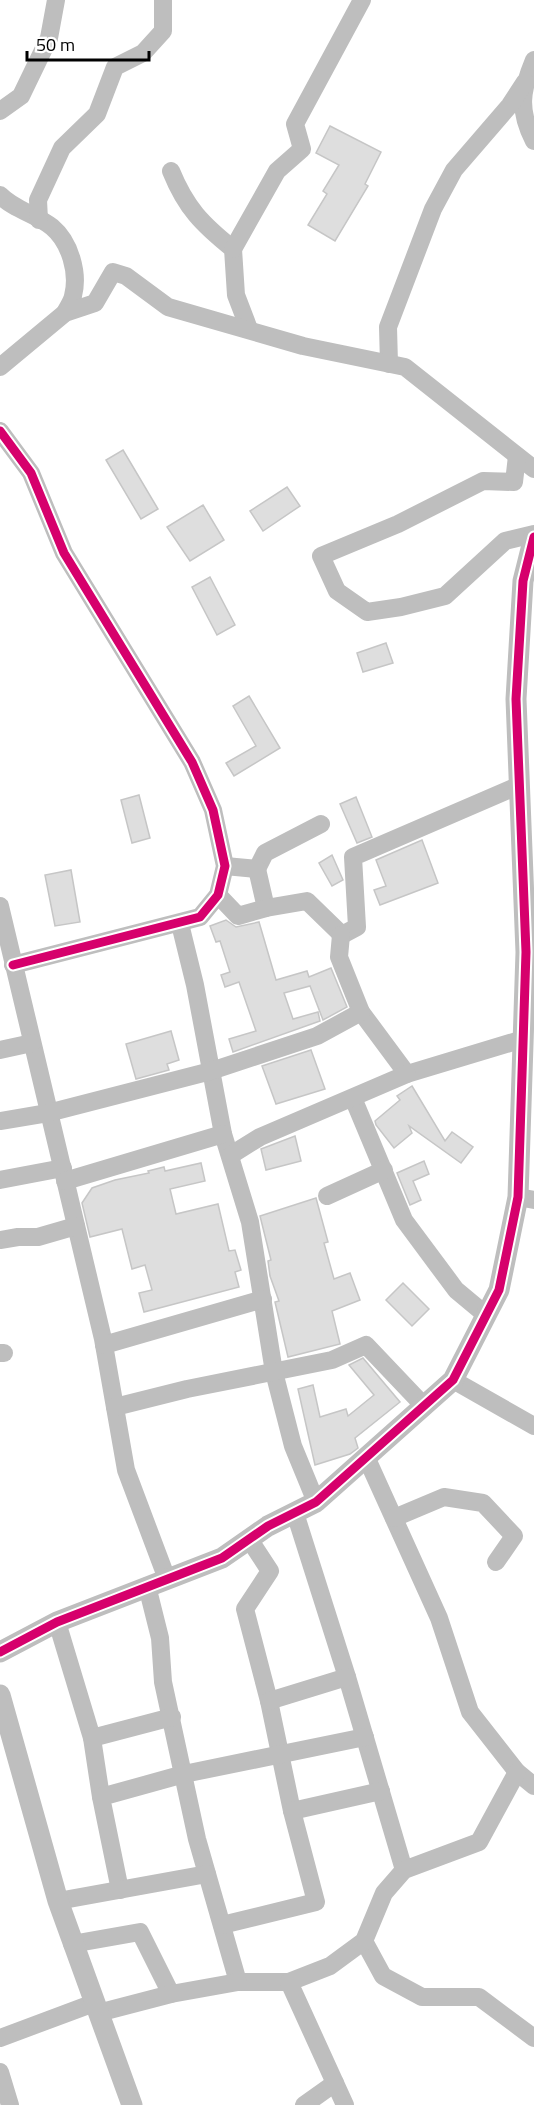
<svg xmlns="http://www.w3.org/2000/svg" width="534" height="2105" font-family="'Titillium Web',sans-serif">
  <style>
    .building { fill: #dedede; stroke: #c6c6c6; stroke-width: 1.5 }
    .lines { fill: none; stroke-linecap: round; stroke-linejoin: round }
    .minor { stroke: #bebebe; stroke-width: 18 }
    .tertiary { stroke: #bebebe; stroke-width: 21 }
    .cycleway-casing { stroke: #fff; stroke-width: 13 }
    .cycleway { stroke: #d6006c; stroke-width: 9 }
  </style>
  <rect width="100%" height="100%" fill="#fff"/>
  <!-- building -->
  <g class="building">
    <path d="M330 126 381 152 365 184 368 186 335 241 308 225 327 194 323 191 339 165 316 153Z"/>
    <path d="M123 450 158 509 141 519 106 460Z"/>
    <path d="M287 487 300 506 263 531 250 511Z"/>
    <path d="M203 505 224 540 190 561 167 527Z"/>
    <path d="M210 577 235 625 217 635 192 587Z"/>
    <path d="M386 643 393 663 363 672 357 653Z"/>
    <path d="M249 696 280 748 234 776 226 763 256 746 233 706Z"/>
    <path d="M139 795 150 838 132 843 121 800Z"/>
    <path d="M356 797 372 837 357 843 340 804Z"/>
    <path d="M422 840 438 883 380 905 374 890 386 886 376 860Z"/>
    <path d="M332 855 343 880 332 886 319 863Z"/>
    <path d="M71 870 80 922 55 926 45 875Z"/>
    <path d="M226 920 236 927 259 922 276 980 307 971 309 977 331 968 347 1007 323 1020 310 986 284 993 293 1019 318 1012 320 1021 233 1052 229 1039 256 1031 239 982 225 987 221 975 230 972 220 941 216 942 210 926Z"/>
    <path d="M171 1031 179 1060 167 1064 169 1070 136 1079 126 1044Z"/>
    <path d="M311 1050 325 1089 276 1104 262 1066Z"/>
    <path d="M412 1086 445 1141 452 1132 473 1147 461 1163 409 1126 412 1133 394 1148 376 1125 375 1121 400 1100 397 1096Z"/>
    <path d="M295 1136 301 1161 266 1170 261 1149Z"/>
    <path d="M424 1161 429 1174 413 1181 421 1200 410 1205 397 1173Z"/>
    <path d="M201 1163 205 1181 170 1189 176 1214 218 1204 229 1251 235 1250 241 1270 235 1272 239 1287 144 1312 139 1293 152 1290 145 1265 132 1269 122 1229 90 1237 82 1203 92 1188 115 1180 149 1173 148 1171 164 1167 165 1171Z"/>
    <path d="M316 1198 328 1242 324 1243 334 1279 350 1273 360 1300 332 1311 340 1344 288 1357 275 1302 279 1301 270 1276 268 1261 271 1260 260 1216Z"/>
    <path d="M403 1283 429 1309 412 1326 386 1300Z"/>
    <path d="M363 1358 400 1402 355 1438 358 1448 350 1454 315 1465 298 1389 313 1385 320 1417 346 1409 348 1416 374 1395 349 1365Z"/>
  </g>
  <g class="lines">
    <!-- minor -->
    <g class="minor">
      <path d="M534 60C521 91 518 110 534 141"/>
      <path d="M0 111 21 96 49 38 56 0"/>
      <path d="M171 171C186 208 202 224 233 249L236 295 249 329"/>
      <path d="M0 195C14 210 36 214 52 227 70 242 79 273 73 296 72 302 67 308 65 313"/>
      <path d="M39 220 38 200 62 148 97 114 115 67 143 53 163 31V0"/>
      <path d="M233 249 277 171 302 149 295 124 362 0"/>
      <path d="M389 364 388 327 433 209 454 170 510 105 525 82"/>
      <path d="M0 367 65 313 95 303 113 272 126 276 168 307 303 346 405 367 534 469"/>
      <path d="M0 431 31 473 64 553 192 762 213 810 225 866 218 895 200 917 13 965"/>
      <path d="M517 456 514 482 483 481 398 524 321 556 337 591 367 612 401 607 445 596 505 541 534 534"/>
      <path d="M225 866 257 869 265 853 321 824"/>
      <path d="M218 895 238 916 266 908 257 869"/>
      <path d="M0 906 103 1339 126 1470 167 1579"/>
      <path d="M266 908 307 901 342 935 357 927 353 857 520 785"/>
      <path d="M180 924 195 985 223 1134 250 1222 274 1372 293 1446 316 1502"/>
      <path d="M341 935 339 957 361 1012 407 1074 523 1039"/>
      <path d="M0 1050 32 1043"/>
      <path d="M353 1098 404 1220 456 1290 486 1315"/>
      <path d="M0 1121 48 1113 211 1071 317 1036 361 1012"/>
      <path d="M231 1155 260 1137 407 1074"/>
      <path d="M0 1180 63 1168"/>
      <path d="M65 1181 223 1134"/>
      <path d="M327 1196 384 1170"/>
      <path d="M518 1197 534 1200"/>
      <path d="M0 1240 18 1237H38L76 1226"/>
      <path d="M104 1345 263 1299"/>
      <path d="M0 1353H4"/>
      <path d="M453 1380 534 1426"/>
      <path d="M115 1407 187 1389 332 1360 366 1345 423 1405"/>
      <path d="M367 1459 439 1618 470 1712 517 1772 534 1786"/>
      <path d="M295 1513 347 1677 404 1870"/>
      <path d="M394 1518 444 1497 483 1503 514 1536 496 1562"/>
      <path d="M249 1539 270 1571 245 1609 269 1701 292 1811"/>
      <path d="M147 1586 160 1638 163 1682 197 1839 238 1982H289"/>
      <path d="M57 1622 92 1738"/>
      <path d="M269 1701 347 1677"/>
      <path d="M101 1797 92 1738 172 1717"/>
      <path d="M120 1890 101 1797 184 1774 365 1737"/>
      <path d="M58 1901 207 1874"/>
      <path d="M222 1925 316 1902 292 1811 381 1791"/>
      <path d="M364 1941 383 1976 422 1997H479L534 2038"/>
      <path d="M72 1944 140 1932 171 1994"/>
      <path d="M98 2013 171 1994 238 1982"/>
      <path d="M0 2038 94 2003"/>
      <path d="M0 2072 10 2105"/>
      <path d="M304 2105 335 2083"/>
      <path d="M345 2105 289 1982 330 1966 364 1941 384 1893 404 1870 479 1842 517 1772"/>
    </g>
    <!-- tertiary -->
    <g class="tertiary">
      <path d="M0 1652 57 1622 222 1558 268 1526 316 1502 453 1380 499 1290 518 1197 526 952 516 699 523 581 534 537"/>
      <path d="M0 1695 58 1901 132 2105"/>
    </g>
    <!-- cycleway casing -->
    <g class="cycleway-casing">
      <g id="cycleway">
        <path d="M0 431 31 473 64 553 192 762 213 810 225 866 218 895 200 917 13 965"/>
        <path d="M0 1652 57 1622 222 1558 268 1526 316 1502 453 1380 499 1290 518 1197 526 952 516 699 523 581 534 537"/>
      </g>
    </g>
    <!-- cycleway -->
    <use href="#cycleway" class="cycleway"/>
  </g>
  <!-- scale -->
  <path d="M27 51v9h122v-9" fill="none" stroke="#000000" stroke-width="3"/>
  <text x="36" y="51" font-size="18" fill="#000000" stroke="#ffffff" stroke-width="4.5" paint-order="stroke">50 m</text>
</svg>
